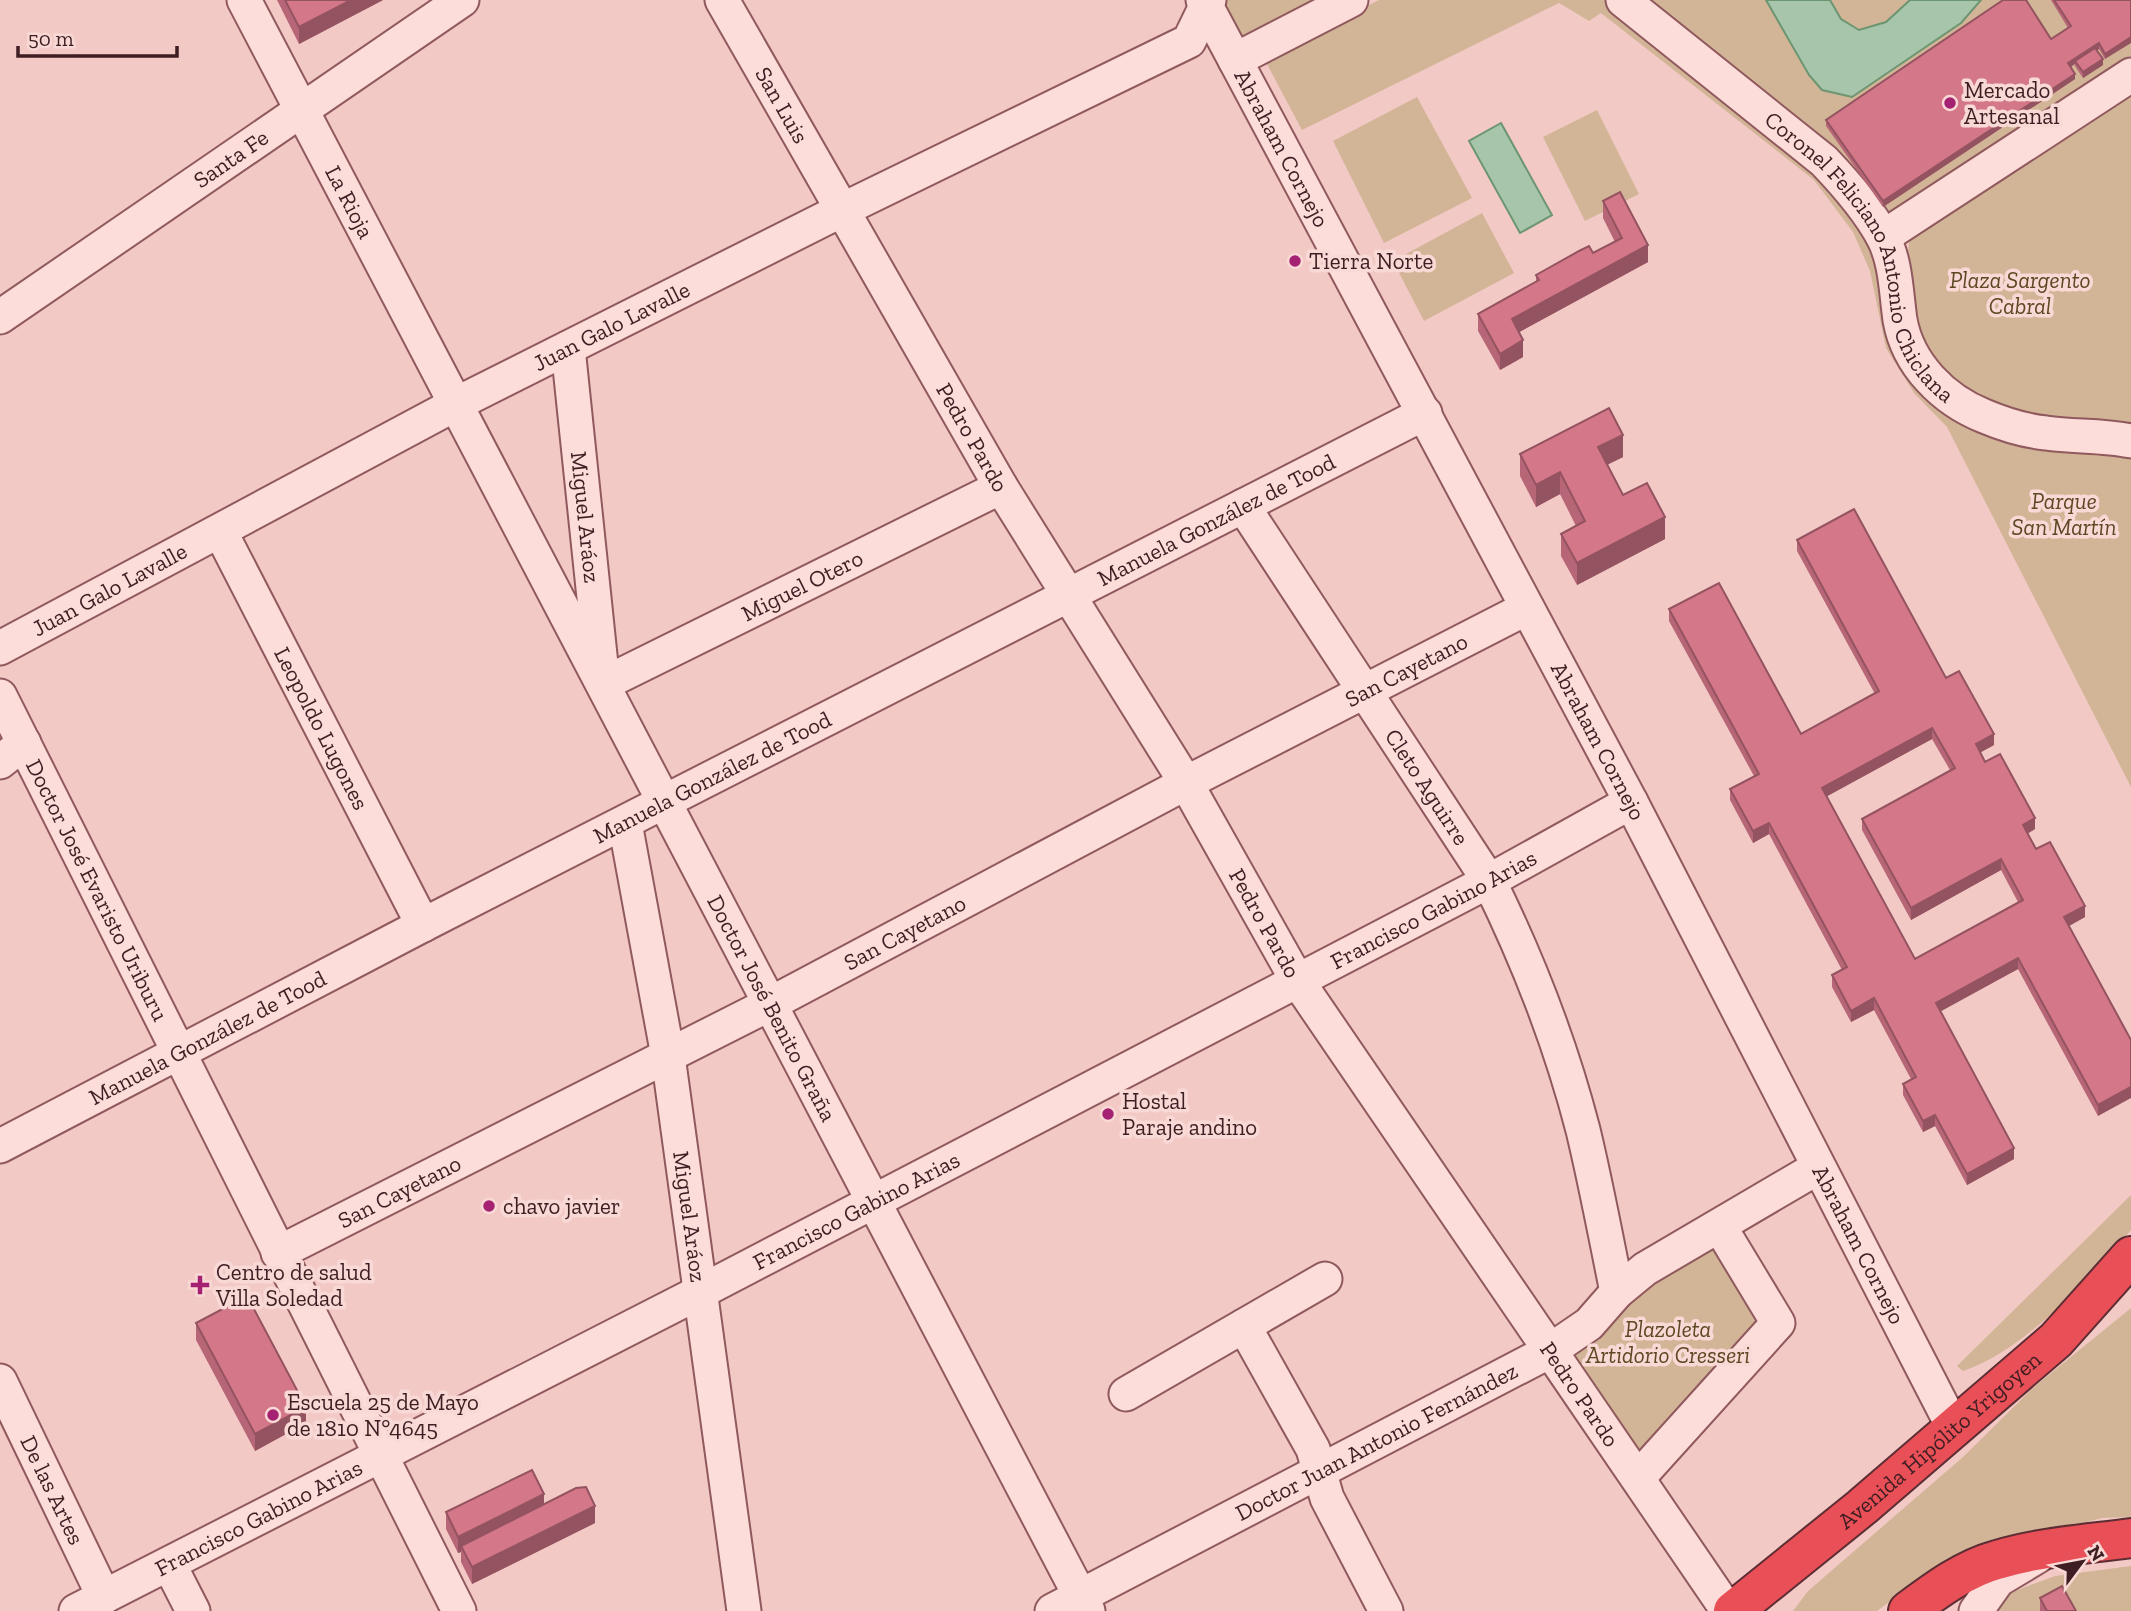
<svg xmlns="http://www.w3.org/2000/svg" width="2131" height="1611" font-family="'Zilla Slab',serif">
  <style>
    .green { fill: #d2b597 }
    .water { fill: #a7c5aa; stroke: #6c9572; stroke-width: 2 }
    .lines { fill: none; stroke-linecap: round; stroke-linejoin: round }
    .minor-casing { stroke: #90595d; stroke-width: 37 }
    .highway-casing { stroke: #5d2d34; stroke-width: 42 }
    .minor { stroke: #fcddda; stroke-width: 33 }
    .highway { stroke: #e94f56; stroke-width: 38 }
    .wall { fill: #b66676; fill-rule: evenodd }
    .shaded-wall { fill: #945360 }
    .building { fill: #d47789; stroke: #945360; stroke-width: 2; fill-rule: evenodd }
    .poi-dot { fill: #a52272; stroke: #f9d9d6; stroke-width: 2.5 }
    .labels { text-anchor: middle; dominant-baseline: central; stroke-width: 7; stroke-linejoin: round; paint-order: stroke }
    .poi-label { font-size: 23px; fill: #3e1e22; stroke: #f9d9d6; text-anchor: start }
    .street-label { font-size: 23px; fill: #3e1e22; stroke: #f9d9d6 }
    .park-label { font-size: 23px; font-style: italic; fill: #5d4823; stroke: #f9d9d6 }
  </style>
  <rect width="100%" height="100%" fill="#f2c9c5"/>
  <!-- green -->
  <g class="green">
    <path d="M1223 0H1321L1243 41Z"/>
    <path d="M1379 0H1608L1828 177 1865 226 1926 392 2131 452V787L1947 427 1914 393 1886 348 1870 271 1853 232 1814 180 1601 13 1589 21 1559 3 1302 130 1267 64 1269 56Z"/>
    <path d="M1641 0H2131V56L1892 213 1882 214Z"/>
    <path d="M2131 91V428C2038 418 1924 420 1910 303 1907 278 1905 258 1911 234Z"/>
    <path d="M1417 97 1472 198 1384 243 1333 141Z"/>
    <path d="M1597 110 1639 194 1585 221 1543 137Z"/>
    <path d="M1482 213 1514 273 1424 321 1393 261Z"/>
    <path d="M2131 1195V1230C2089 1279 2024 1351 1963 1371L1957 1366Z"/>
    <path d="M1719 1240 1769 1323 1642 1459 1572 1355 1628 1296Z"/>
    <path d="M2131 1308V1517L2102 1518 2018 1540 1912 1585 1877 1611H1793L1808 1591 1963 1457 2034 1387Z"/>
    <path d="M2131 1566V1611H1995L2004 1595 2055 1576Z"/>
  </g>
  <!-- water -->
  <g class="water">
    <path d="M1766 0H1830L1841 19 1859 30 1886 22 1910 0H1981L1961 23 1852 97 1822 90 1809 75Z"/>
    <path d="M1501 123 1552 215 1520 233 1469 141Z"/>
  </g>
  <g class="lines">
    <!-- minor casing -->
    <g class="minor-casing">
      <g id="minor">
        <path id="s1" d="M244 0 1088 1611"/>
        <path id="s2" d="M722 0 1001 487 1186 783 1297 980 1728 1611"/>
        <path id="s3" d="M1203 0 1631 802 1953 1427"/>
        <path id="s4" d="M1623 0 1824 161C1846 184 1868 209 1883 237 1896 262 1896 292 1900 320 1908 365 1944 400 1984 416 2003 424 2026 431 2046 433 2074 437 2104 435 2131 441"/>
        <path d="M1235 60 1351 0"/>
        <path d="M1883 237 2131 75"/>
        <path id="s5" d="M0 317 462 0"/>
        <path id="s6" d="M568 348 603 684 1001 487"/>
        <path id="s7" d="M1243 506 1489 881C1528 960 1561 1045 1583 1130 1596 1184 1606 1238 1617 1292"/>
        <path id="s8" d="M220 531 423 925"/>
        <path id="s9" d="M0 648 454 405 844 209 1189 41 1209 0"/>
        <path id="s10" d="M0 696 459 1611"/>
        <path d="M0 762 24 743"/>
        <path id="s11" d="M625 823 668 1056 744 1611"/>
        <path id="s12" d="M0 1146 423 925 1425 413"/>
        <path id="s13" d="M278 1253 770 1004 1186 783 1527 608"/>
        <path d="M1244 1326 1313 1449 1327 1498 1386 1611"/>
        <path id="s14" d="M0 1381 104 1597"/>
        <path d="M1126 1394 1325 1279"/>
        <path d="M1638 1478 1778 1323 1720 1227"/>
        <path d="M169 1564 193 1611"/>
        <path id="s15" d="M76 1611 700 1292 1489 881 1631 802"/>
        <path id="s16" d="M1052 1611 1548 1352 1589 1324 1617 1292 1645 1269 1817 1168"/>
        <path d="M1976 1611 1998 1580 2038 1556"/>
      </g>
    </g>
    <!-- highway casing -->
    <g class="highway-casing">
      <g id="highway">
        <path id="s17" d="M1733 1611 1862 1507 2056 1340 2131 1256"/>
        <path d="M1908 1611C1935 1591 1964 1569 1997 1560 2040 1547 2086 1544 2131 1538"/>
      </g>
    </g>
    <!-- minor -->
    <use href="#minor" class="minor"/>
    <!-- highway -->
    <use href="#highway" class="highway"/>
  </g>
  <!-- wall -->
  <g class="wall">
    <path d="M277 0H383L299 44Z"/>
    <path d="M2051 0H2131L2105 59 2099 49 2097 50 2103 65 2083 78 2075 66V64L2071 67 2075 79 1883 207 1826 126V120L2051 39 2068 28Z"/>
    <path d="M1603 201 1648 262 1519 332 1523 357 1500 370 1478 331V314L1536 282V275L1593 253 1615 242 1603 218Z"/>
    <path d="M1520 454 1623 457 1607 465 1623 495 1665 539 1577 585 1561 556V534L1576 526 1560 494 1536 507 1520 476Z"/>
    <path d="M1797 540 1946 678 1994 745 1980 752 1985 762 2035 829 2027 834 2036 849 2085 917 2068 926 2131 1040 2098 1116 2018 969 1940 1011 2014 1159 1967 1185 1935 1126 1923 1132 1903 1095V1084L1911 1079 1874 1010 1851 1022 1832 987V975L1842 970 1769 834 1753 843 1730 800V789L1754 776 1669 621V609L1801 734 1875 694 1797 551ZM1932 739 1950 770 1862 819V830L1911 920 2001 870 2018 902 1915 959 1827 796Z"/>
    <path d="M196 1323 306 1423 255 1451 196 1340Z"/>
    <path d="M544 1504 595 1523 472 1584 461 1562V1552L458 1553 446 1529V1512Z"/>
    <path d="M2040 1598 2047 1611H2040Z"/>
  </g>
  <!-- shaded-wall -->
  <g class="shaded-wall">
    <path d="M351 0H383L299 44V27Z"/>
    <path d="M2131 37V43L2105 59V54Z"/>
    <path d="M2099 43V49L2077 63 2075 61V64L2068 68V63Z"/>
    <path d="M2103 59V65L2083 78V72Z"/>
    <path d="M2075 74V79L1883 207V201Z"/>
    <path d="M1648 245V262L1512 336V319Z"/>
    <path d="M1523 340V357L1500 370V354Z"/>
    <path d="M1623 435V457L1598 469V447Z"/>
    <path d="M1560 472V494L1536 507V485Z"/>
    <path d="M1665 517V539L1577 585V563Z"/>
    <path d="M1932 728V739L1822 799V788Z"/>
    <path d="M1994 734V745L1976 755V744Z"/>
    <path d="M2035 818V829L2023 836V825Z"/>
    <path d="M1769 823V834L1753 843V831Z"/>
    <path d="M2001 859V870L1911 920V908Z"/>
    <path d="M2085 906V917L2064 929V917Z"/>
    <path d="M2018 958V969L1936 1014V1003Z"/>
    <path d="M1874 998V1010L1851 1022V1011Z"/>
    <path d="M2131 1087V1098L2098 1116V1105Z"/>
    <path d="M1935 1115V1126L1923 1132V1121Z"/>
    <path d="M2014 1148V1159L1967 1185V1174Z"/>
    <path d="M306 1407V1423L255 1451V1434Z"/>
    <path d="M544 1494V1510L461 1546V1552L458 1553V1537Z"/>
    <path d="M595 1506V1523L472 1584V1567Z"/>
  </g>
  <!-- building -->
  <g class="building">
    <path d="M285 0H351L299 27Z"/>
    <path d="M2003 0H2026L2051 39 2071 26 2054 0H2131V37L2105 54 2099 43 2068 63 2075 74 1883 201 1826 120Z"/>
    <path d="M2095 48 2103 59 2083 72 2075 61Z"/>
    <path d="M1620 192 1648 245 1512 319 1523 340 1500 354 1478 314 1539 280 1536 275 1579 251 1589 246 1593 253 1622 238 1603 201Z"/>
    <path d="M1609 408 1623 435 1598 447 1623 495 1647 483 1665 517 1577 563 1561 534 1585 521 1560 472 1536 485 1520 454Z"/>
    <path d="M1854 509 1946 678 1959 671 1994 734 1976 744 1985 762 2000 754 2035 818 2023 825 2036 849 2050 842 2085 906 2064 917 2131 1040V1087L2098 1105 2018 958 1936 1003 2014 1148 1967 1174 1935 1115 1923 1121 1903 1084 1916 1077 1874 998 1851 1011 1832 975 1847 967 1769 823 1753 831 1730 789 1759 774 1669 609 1719 583 1801 734 1879 691 1797 540ZM1932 728 1955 768 1862 819 1911 908 2001 859 2023 900 1915 959 1822 788Z"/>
    <path d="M247 1296 306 1407 255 1434 196 1323Z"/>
    <path d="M532 1470 544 1494 458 1537 446 1512Z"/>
    <path d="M586 1487 595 1506 472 1567 461 1546 576 1488Z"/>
    <path d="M2062 1586 2076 1611H2047L2040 1598Z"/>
  </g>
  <!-- markers -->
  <g class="poi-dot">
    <circle cx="1950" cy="103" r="7"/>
    <circle cx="1295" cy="261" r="7"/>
    <circle cx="1108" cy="1114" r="7"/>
    <circle cx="489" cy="1206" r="7"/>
    <path d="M196.5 1274.5h7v7h7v7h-7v7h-7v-7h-7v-7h7z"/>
    <circle cx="273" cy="1415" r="7"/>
  </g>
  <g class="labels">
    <!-- poi labels -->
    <g class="poi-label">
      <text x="1964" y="90">Mercado<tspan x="1964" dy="26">Artesanal</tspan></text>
      <text x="1309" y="261">Tierra Norte</text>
      <text x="1122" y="1101">Hostal<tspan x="1122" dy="26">Paraje andino</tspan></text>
      <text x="503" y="1206">chavo javier</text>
      <text x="216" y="1272">Centro de salud<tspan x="216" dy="26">Villa Soledad</tspan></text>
      <text x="287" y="1402">Escuela 25 de Mayo<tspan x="287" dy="26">de 1810 N°4645</tspan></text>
    </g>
    <!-- street labels -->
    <g class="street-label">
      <text stroke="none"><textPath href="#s2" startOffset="121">San Luis</textPath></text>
      <text stroke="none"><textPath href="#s3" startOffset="168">Abraham Cornejo</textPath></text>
      <text stroke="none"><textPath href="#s5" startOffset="280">Santa Fe</textPath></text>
      <text stroke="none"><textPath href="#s1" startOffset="228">La Rioja</textPath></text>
      <text stroke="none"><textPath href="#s4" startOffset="360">Coronel Feliciano Antonio Chiclana</textPath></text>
      <text stroke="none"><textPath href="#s9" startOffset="691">Juan Galo Lavalle</textPath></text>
      <text stroke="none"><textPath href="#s2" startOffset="504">Pedro Pardo</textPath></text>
      <text stroke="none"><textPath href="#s6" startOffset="170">Miguel Aráoz</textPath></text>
      <text stroke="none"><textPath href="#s12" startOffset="1368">Manuela González de Tood</textPath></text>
      <text stroke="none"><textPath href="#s6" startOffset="560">Miguel Otero</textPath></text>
      <text stroke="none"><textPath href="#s9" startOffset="124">Juan Galo Lavalle</textPath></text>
      <text stroke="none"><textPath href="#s13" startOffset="1270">San Cayetano</textPath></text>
      <text stroke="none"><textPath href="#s8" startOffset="222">Leopoldo Lugones</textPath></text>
      <text stroke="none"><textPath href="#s3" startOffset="840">Abraham Cornejo</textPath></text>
      <text stroke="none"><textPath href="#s12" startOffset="802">Manuela González de Tood</textPath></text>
      <text stroke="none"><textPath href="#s7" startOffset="336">Cleto Aguirre</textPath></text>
      <text stroke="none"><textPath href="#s10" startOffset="217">Doctor José Evaristo Uriburu</textPath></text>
      <text stroke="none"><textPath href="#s15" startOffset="1528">Francisco Gabino Arias</textPath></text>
      <text stroke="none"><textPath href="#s2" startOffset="1071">Pedro Pardo</textPath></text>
      <text stroke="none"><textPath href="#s13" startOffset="704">San Cayetano</textPath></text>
      <text stroke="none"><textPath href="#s1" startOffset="1138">Doctor José Benito Graña</textPath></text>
      <text stroke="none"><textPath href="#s12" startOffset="234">Manuela González de Tood</textPath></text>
      <text stroke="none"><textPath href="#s13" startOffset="136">San Cayetano</textPath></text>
      <text stroke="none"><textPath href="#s15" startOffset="877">Francisco Gabino Arias</textPath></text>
      <text stroke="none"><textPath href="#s11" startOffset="399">Miguel Aráoz</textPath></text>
      <text stroke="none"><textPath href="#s3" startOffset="1407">Abraham Cornejo</textPath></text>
      <text stroke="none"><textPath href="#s2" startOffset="1638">Pedro Pardo</textPath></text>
      <text stroke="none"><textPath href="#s17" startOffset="268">Avenida Hipólito Yrigoyen</textPath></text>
      <text stroke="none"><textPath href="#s16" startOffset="366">Doctor Juan Antonio Fernández</textPath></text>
      <text stroke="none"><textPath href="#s14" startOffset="121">De las Artes</textPath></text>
      <text stroke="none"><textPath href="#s15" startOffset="205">Francisco Gabino Arias</textPath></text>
    </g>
    <!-- park labels -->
    <g class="park-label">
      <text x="2020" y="280">Plaza Sargento<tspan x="2020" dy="26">Cabral</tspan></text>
      <text x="2064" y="501">Parque<tspan x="2064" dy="26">San Martín</tspan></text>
      <text x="1668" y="1329">Plazoleta<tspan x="1668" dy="26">Artidorio Cresseri</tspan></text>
    </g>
  </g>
  <!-- north arrow -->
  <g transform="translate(2082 1562) rotate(58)" stroke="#f9d9d6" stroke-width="5" paint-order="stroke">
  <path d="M0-5L12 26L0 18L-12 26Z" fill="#3e1e22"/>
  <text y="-10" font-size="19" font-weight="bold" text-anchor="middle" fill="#3e1e22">N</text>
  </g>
  <!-- scale -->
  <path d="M18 46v10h159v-10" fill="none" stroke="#3e1e22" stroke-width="3.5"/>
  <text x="28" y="46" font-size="21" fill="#3e1e22" stroke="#f9d9d6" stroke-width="5" paint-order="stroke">50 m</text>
</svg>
